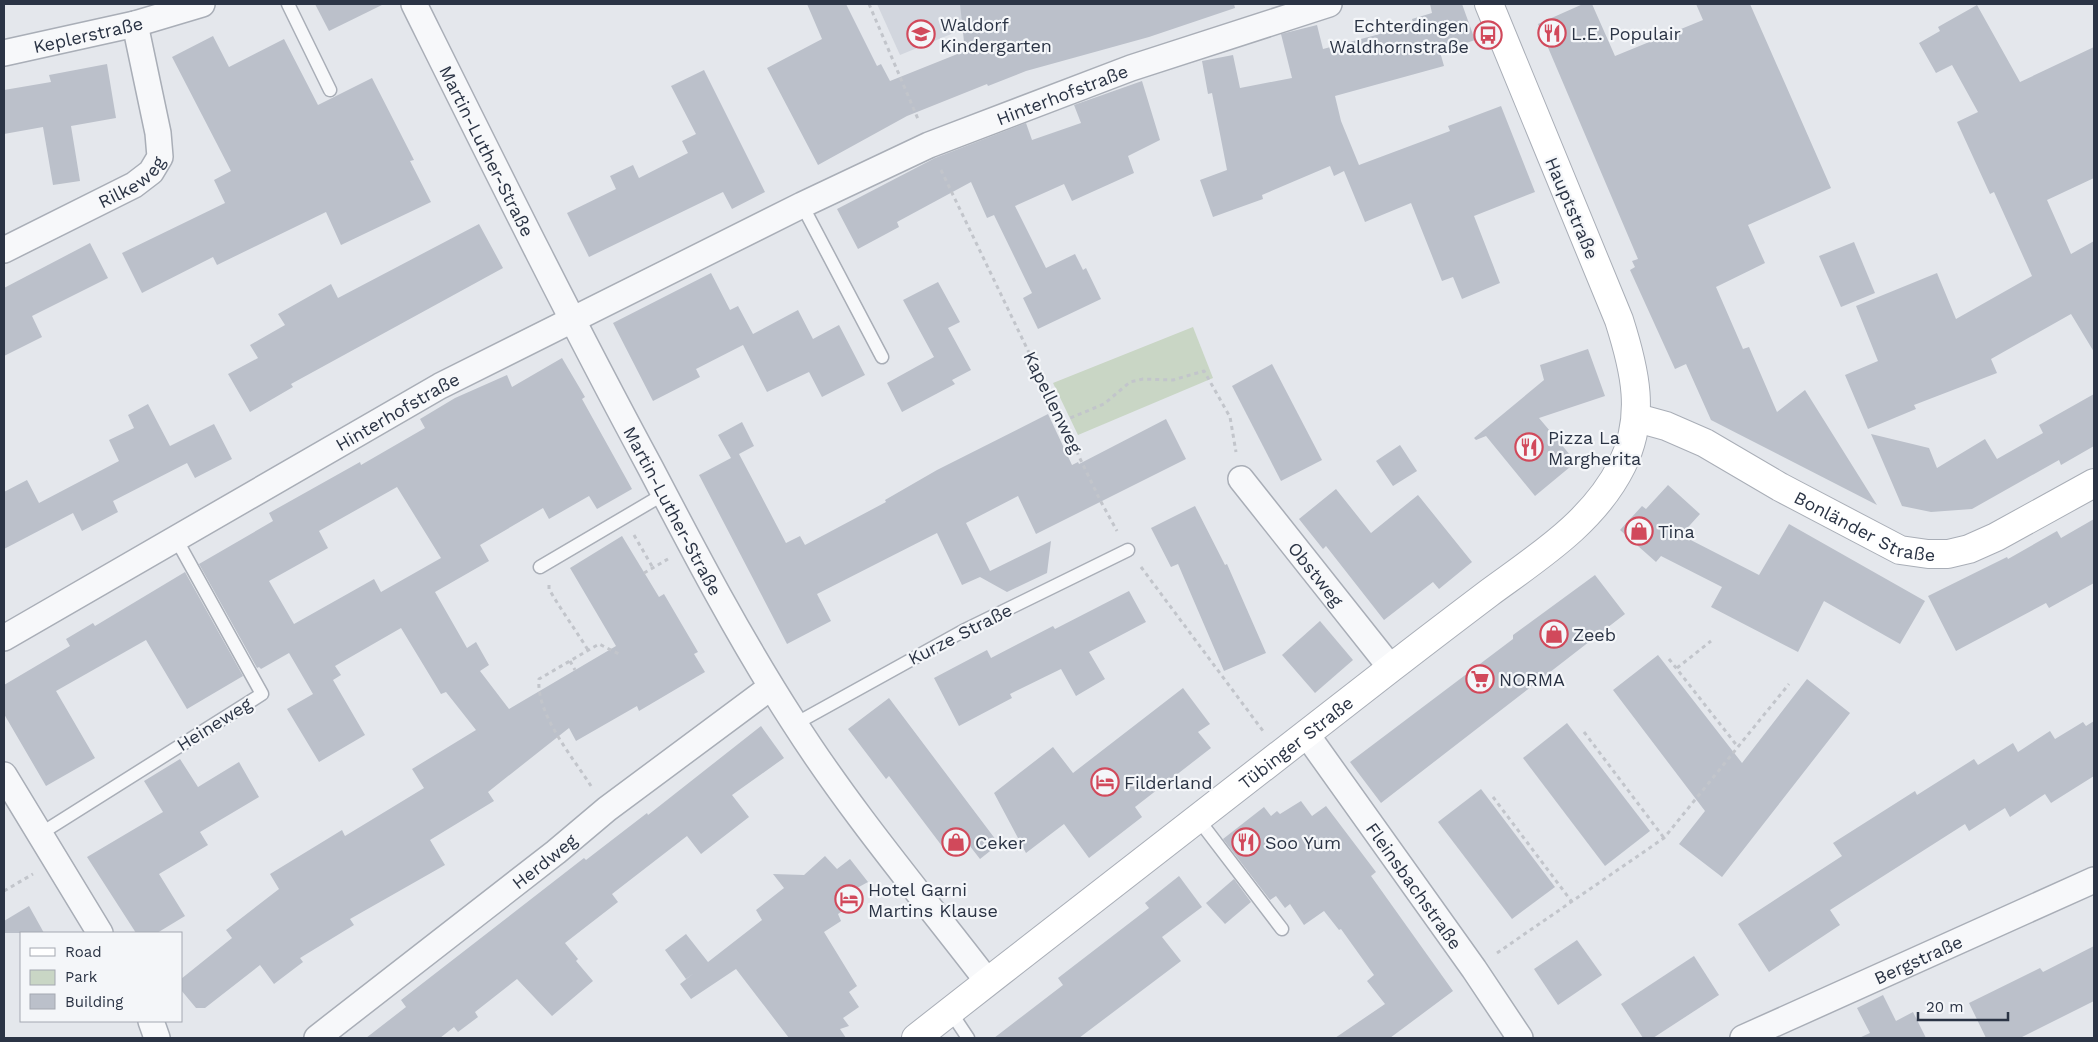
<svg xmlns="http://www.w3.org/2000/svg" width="2098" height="1042" font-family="'Work Sans',sans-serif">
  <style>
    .built { fill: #d2d6de }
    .green { fill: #c9d6c5 }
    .building { fill: #bbc0ca; fill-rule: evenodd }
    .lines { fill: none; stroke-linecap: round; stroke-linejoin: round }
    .lane-casing { stroke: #a9aeb7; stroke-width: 15 }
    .street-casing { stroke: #a9aeb7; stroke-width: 28 }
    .secondary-casing { stroke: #a9aeb7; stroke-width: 30 }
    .path { stroke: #c2c5cb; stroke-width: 3; stroke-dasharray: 4 4; stroke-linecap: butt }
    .lane { stroke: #f7f8fa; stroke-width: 12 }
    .street { stroke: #f7f8fa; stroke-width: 25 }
    .secondary { stroke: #fff; stroke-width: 28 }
    .labels { text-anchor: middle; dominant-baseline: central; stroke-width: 4.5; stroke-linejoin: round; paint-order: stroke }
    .poi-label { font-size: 18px; fill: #2b3445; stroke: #f4f6f9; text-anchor: start }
    .street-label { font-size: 18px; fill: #2b3445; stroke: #f4f6f9 }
  </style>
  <rect width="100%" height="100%" fill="#e4e7ec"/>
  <!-- built -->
  <path class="built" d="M877 4H1004L1005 12 900 55Z"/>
  <!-- green -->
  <path class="green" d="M1193 327 1213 378 1078 435 1053 383Z"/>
  <!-- building -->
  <g class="building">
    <path d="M315 4H384L329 31Z"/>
    <path d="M807 4H846L877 66 881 64 890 81 965 51 960 4H1234L1235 8 1149 37 1026 71 988 86 987 84 907 116 818 165 767 68 822 39Z"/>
    <path d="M1430 4H1462L1475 40 1440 52 1444 66 1335 96 1341 121 1359 165 1450 131 1448 126 1501 106 1535 192 1474 216 1500 283 1462 299 1453 277 1442 281 1411 203 1365 222 1344 171 1334 176 1330 166 1262 195 1263 199 1213 217 1200 180 1227 170 1212 93 1208 94 1202 61 1233 55 1240 88 1292 78 1281 34 1317 25 1323 49 1414 25 1412 19 1432 13Z"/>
    <path d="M1583 4H1592L1615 56 1703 20 1696 4H1750L1831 188 1748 225 1765 263 1716 287 1743 349 1749 347 1777 412 1805 390 1877 505 1711 420 1686 364 1675 369 1630 270 1635 267 1632 261 1638 259 1538 24Z"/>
    <path d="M1977 5 2020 82 2094 47V178L2047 200 2071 254 2094 241V352L2071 314 1991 359 1997 373 1914 405 1916 409 1868 429 1845 375 1878 361 1856 306 1937 273 1956 319 2032 276 1994 192 1990 194 1957 122 1978 112 1952 65 1936 73 1919 43 1940 31 1938 27Z"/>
    <path d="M213 36 229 67 284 39 318 105 372 78 414 160 410 161 431 202 341 245 326 212 217 265 213 257 142 293 122 253 225 203 214 180 231 171 172 57Z"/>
    <path d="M107 64 116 118 71 126 80 181 53 185 43 127 4 134V90L51 82 49 75Z"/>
    <path d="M704 70 765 192 732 209 723 192 589 257 567 213 616 189 610 176 633 165 639 178 688 153 682 141 696 134 671 86Z"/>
    <path d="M1142 81 1160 140 1128 156 1134 173 1072 201 1064 184 1015 206 1046 268 1075 254 1083 270 1086 268 1101 299 1038 329 1023 298 1032 293 994 215 987 218 971 182 897 222 899 227 858 249 837 209 935 158 1026 123 1032 140 1081 123 1074 105Z"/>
    <path d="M479 224 503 268 291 384 293 387 250 412 228 374 258 358 250 345 285 325 278 314 331 284 338 298Z"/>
    <path d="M1854 242 1875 293 1841 307 1819 256Z"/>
    <path d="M90 243 108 278 32 316 42 337 4 356V288Z"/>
    <path d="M711 273 730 310 738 306 753 334 798 310 813 339 839 325 865 375 822 397 809 372 767 392 743 345 696 369 700 377 653 401 613 323Z"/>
    <path d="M938 282 960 322 948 328 971 370 952 380 955 384 902 412 887 383 934 357 903 300Z"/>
    <path d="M1588 349 1605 396 1539 418 1576 462 1535 496 1486 436 1476 440 1474 438 1544 380 1540 365Z"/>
    <path d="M562 358 585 397 582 399 632 489 597 509 589 496 549 519 543 508 480 545 489 561 435 592 467 648 476 642 489 665 480 671 509 709 616 646 570 568 622 536 659 597 664 594 698 652 694 654 705 672 639 711 637 706 576 741 569 728 488 792 494 801 430 840 445 865 350 919 354 925 300 958 303 962 274 984 260 965 205 1008H196L181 990V979L232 938 226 930 279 889 270 874 342 830 345 836 424 788 412 769 476 730 446 692 441 694 401 628 335 666 341 675 333 680 365 735 319 762 287 709 313 694 289 653 261 669 259 667 257 668 199 564 273 521 269 513 360 462 361 465 425 428 420 419 455 398 507 375 512 387ZM397 487 441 558 381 592 374 579 294 624 269 581 328 548 319 531Z"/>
    <path d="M1272 364 1322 460 1281 481 1232 386Z"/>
    <path d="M2094 394V446L2061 465 2059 460 1972 509 1931 512 1902 506 1871 434 1929 448 1937 468 1985 439 1997 459 2043 433 2039 425Z"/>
    <path d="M148 404 170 446 214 424 232 459 195 478 187 463 113 501 118 512 82 531 73 513 4 549V492L27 480 39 503 119 461 109 440 134 428 128 415Z"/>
    <path d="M1048 414 1072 465 1078 462 1079 464 1166 419 1186 459 1036 534 1018 496 966 523 990 571 1051 541 1047 573 1007 592 980 577 962 585 937 533 817 594 831 621 787 644 699 475 731 458 718 435 742 422 754 446 739 454 786 543 800 536 805 545 886 502 885 500 937 470Z"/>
    <path d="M1400 445 1417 471 1393 486 1376 461Z"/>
    <path d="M1668 485 1700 514 1681 535 1759 575 1789 524 1925 601 1900 644 1824 601 1798 652 1711 607 1722 587 1661 556 1656 562 1620 530 1642 506 1646 509Z"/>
    <path d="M1336 489 1371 533 1418 495 1472 562 1439 589 1433 582 1384 620 1326 546 1323 549 1299 519Z"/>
    <path d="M1195 506 1225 565 1227 564 1266 653 1224 671 1178 564 1171 567 1151 528Z"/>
    <path d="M2094 519V583L2049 608 2046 603 1956 651 1928 596 2007 557 2008 559 2057 531 2061 538Z"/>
    <path d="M185 572 243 676 187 709 146 640 56 691 95 758 46 786 4 714V685L70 646 66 639 93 623 95 626Z"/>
    <path d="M1595 575 1625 614 1381 803 1350 762 1513 639V635Z"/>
    <path d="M1129 591 1146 622 1089 652 1105 679 1076 696 1061 669 1010 694 1012 698 959 726 934 678 987 650 991 658 1053 626 1055 629Z"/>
    <path d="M1320 621 1353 660 1315 693 1282 655Z"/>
    <path d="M1658 655 1742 763 1807 679 1850 713 1722 877 1679 844 1705 811 1613 690Z"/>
    <path d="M1183 688 1210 724 1198 732 1211 748 1135 807 1142 817 1089 858 1064 824 1026 853 994 793 1053 747 1073 773Z"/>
    <path d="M889 698 999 844 980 859 966 841 948 854 889 776 886 779 848 729Z"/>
    <path d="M2094 721V776L2051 803 2045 794 2010 817 2005 808 1969 831 1965 824 1830 910 1840 925 1769 972 1738 924 1842 856 1833 843 1915 791 1917 795 1974 759 1978 765 2013 743 2018 752 2050 731 2055 739 2083 722 2086 726Z"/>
    <path d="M1567 723 1650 831 1605 866 1523 758Z"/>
    <path d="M761 726 784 758 732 795 749 817 701 854 687 836 612 894 618 902 565 943 578 959 576 961 593 981 552 1016 517 979 475 1012 478 1017 458 1032 454 1027 440 1038H366L406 1007 401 1000 584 858 586 860 647 813 648 815Z"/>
    <path d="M180 759 198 787 239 762 259 797 200 832 208 845 159 874 185 916 157 933H136L87 857 163 812 144 781Z"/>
    <path d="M1481 789 1555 887 1512 919 1438 822Z"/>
    <path d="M1301 801 1312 816 1326 806 1376 872 1371 876 1453 991 1390 1038H1335L1385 1004 1367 981 1374 975 1341 929 1339 930 1324 911 1304 925 1290 904 1285 908 1276 896 1270 900 1223 839 1264 807 1271 816 1277 811 1280 814Z"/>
    <path d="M825 856 837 869 850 859 868 882 857 888 853 904 838 914 841 921 824 932 857 986 849 992 859 1007 843 1018 849 1026 840 1029 846 1038H789L736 969 691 999 680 984 694 973 686 979 665 950 686 934 708 962 762 920 756 910 784 888 773 874 804 875Z"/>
    <path d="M1179 876 1202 907 1162 937 1181 961 1079 1038H994L1063 985 1058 978 1149 908 1145 903Z"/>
    <path d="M1234 879 1251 902 1225 924 1206 903Z"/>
    <path d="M29 906 44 933H4V921Z"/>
    <path d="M1577 940 1602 975 1558 1005 1534 969Z"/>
    <path d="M2094 946V1001L2020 1038H1986L1969 1003 2040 968 2043 972Z"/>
    <path d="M1694 956 1719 995 1653 1038H1643L1621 1004Z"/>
    <path d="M1883 995 1896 1021 1913 1012 1926 1038H1859L1870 1033 1857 1008Z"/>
  </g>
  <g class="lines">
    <!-- lane casing -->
    <g class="lane-casing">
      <g id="lane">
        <path d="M288 4 330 90"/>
        <path d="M802 205 882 357"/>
        <path d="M540 567 664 494"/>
        <path d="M795 724 963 631 1128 550"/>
        <path d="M1198 819 1282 929"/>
        <path d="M40 834 262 694 175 537"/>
        <path d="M950 1011 968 1038"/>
      </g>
    </g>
    <!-- street casing -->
    <g class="street-casing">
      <g id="street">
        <path id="s1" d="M414 4C491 159 568 315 650 467 695 553 740 639 793 721 851 812 922 896 988 982"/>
        <path id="s2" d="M4 53 135 24 202 4"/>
        <path id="s3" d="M4 250 134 185 151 172 160 157 158 133 135 24"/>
        <path id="s4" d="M1241 479 1391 668"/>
        <path id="s5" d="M4 638 440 386 802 205 929 145 1131 68 1329 4"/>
        <path id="s6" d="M1307 735 1474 969 1520 1038"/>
        <path d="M4 775 100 933"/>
        <path d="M151 1021 157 1038"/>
        <path id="s7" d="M317 1038 556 852 607 809 771 687"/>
        <path id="s8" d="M1743 1038 2094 880"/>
      </g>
    </g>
    <!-- secondary casing -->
    <g class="secondary-casing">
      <g id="secondary">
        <path id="s9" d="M1637 418 1666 426 1705 443 1780 487 1900 550 1928 554H1948L1969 549 1996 537 2094 483"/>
        <path id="s10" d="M916 1038C1074 914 1233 791 1391 668 1423 643 1456 618 1489 593 1538 557 1594 522 1622 465 1646 416 1635 370 1619 320L1489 4"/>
      </g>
    </g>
    <!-- path -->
    <g class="path">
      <path d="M869 4 918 119"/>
      <path d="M941 170 1100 500 1117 531"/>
      <path d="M1063 421 1104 404 1130 382 1143 379 1173 380 1204 371 1230 417 1236 452"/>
      <path d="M634 535 653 568"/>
      <path d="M1141 567 1263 731"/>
      <path d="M644 573 668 559"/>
      <path d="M549 585V589C561 610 575 629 588 650"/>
      <path d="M1669 659 1738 747"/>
      <path d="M570 661 575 670"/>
      <path d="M1677 668 1711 641"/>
      <path d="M1584 732 1664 838"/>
      <path d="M591 786C572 756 536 714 539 679L599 644 619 654"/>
      <path d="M1493 797 1572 902"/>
      <path d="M4 891 33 874"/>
      <path d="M1497 953 1664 838 1789 684"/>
    </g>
    <!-- lane -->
    <use href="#lane" class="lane"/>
    <!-- street -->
    <use href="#street" class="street"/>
    <!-- secondary -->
    <use href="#secondary" class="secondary"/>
  </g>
  <!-- icons -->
  <defs>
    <g id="restaurant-ring" transform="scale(1.4375)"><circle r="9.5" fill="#f4f6f9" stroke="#d1495b" stroke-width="1.5"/><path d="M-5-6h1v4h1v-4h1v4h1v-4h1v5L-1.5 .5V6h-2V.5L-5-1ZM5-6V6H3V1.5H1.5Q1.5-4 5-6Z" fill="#d1495b"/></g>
    <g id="school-ring" transform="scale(1.4375)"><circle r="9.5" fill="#f4f6f9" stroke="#d1495b" stroke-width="1.5"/><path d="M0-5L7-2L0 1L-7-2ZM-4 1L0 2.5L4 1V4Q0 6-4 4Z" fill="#d1495b"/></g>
    <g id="bus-ring" transform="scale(1.4375)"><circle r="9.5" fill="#f4f6f9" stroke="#d1495b" stroke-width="1.5"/><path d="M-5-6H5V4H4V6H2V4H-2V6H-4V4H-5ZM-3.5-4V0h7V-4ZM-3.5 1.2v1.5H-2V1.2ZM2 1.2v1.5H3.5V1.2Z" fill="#d1495b"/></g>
    <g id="shop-ring" transform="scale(1.4375)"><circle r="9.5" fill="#f4f6f9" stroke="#d1495b" stroke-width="1.5"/><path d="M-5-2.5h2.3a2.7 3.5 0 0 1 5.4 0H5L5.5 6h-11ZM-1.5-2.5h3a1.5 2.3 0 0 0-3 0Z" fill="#d1495b"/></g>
    <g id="supermarket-ring" transform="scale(1.4375)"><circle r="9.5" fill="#f4f6f9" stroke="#d1495b" stroke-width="1.5"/><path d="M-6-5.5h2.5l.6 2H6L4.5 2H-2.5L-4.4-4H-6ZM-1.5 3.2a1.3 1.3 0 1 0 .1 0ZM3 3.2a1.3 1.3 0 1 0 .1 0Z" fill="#d1495b"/></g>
    <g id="hotel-ring" transform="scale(1.4375)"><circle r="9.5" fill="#f4f6f9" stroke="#d1495b" stroke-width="1.5"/><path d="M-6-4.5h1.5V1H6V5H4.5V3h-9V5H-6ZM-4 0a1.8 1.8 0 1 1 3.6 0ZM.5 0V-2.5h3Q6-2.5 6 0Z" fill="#d1495b"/></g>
  </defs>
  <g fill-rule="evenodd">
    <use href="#restaurant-ring" x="1552" y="33"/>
    <use href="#school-ring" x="921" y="34"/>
    <use href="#bus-ring" x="1488" y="35"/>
    <use href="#restaurant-ring" x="1529" y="447"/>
    <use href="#shop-ring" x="1639" y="531"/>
    <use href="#shop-ring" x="1554" y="634"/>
    <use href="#supermarket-ring" x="1480" y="679"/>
    <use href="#hotel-ring" x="1105" y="782"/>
    <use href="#shop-ring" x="956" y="842"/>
    <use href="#restaurant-ring" x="1246" y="842"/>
    <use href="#hotel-ring" x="849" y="899"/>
  </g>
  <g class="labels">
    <!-- poi labels -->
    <g class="poi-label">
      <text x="940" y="24">Waldorf<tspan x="940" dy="21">Kindergarten</tspan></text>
      <text x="1469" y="25" text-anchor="end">Echterdingen<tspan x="1469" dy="21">Waldhornstraße</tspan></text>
      <text x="1571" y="33">L.E. Populair</text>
      <text x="1548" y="437">Pizza La<tspan x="1548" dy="21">Margherita</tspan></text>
      <text x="1658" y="531">Tina</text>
      <text x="1573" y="634">Zeeb</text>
      <text x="1499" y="679">NORMA</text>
      <text x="1124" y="782">Filderland</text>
      <text x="975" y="842">Ceker</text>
      <text x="1265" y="842">Soo Yum</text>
      <text x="868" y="889">Hotel Garni<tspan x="868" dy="21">Martins Klause</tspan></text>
    </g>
    <!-- street labels -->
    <g class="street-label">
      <text stroke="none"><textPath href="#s2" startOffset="86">Keplerstraße</textPath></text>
      <text stroke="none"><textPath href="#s5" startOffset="1191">Hinterhofstraße</textPath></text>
      <text stroke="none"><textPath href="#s1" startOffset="164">Martin-Luther-Straße</textPath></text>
      <text stroke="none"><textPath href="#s3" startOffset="145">Rilkeweg</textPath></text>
      <text transform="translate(1572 208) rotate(67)">Hauptstraße</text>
      <text transform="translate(1053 402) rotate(64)">Kapellenweg</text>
      <text stroke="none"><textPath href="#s5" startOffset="454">Hinterhofstraße</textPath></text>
      <text stroke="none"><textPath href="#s1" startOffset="569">Martin-Luther-Straße</textPath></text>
      <text stroke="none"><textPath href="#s9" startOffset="254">Bonländer Straße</textPath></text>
      <text stroke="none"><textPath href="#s4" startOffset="121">Obstweg</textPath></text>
      <text transform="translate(960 634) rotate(-27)">Kurze Straße</text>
      <text transform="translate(214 724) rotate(-32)">Heineweg</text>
      <text stroke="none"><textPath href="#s10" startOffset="481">Tübinger Straße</textPath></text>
      <text stroke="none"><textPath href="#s7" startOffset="288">Herdweg</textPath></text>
      <text stroke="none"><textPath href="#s6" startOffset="185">Fleinsbachstraße</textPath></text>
      <text stroke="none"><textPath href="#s8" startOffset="192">Bergstraße</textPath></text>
    </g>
  </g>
  <!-- border -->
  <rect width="2098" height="1042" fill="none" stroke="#2b3445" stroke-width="10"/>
  <!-- legend -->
  <rect x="20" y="932" width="162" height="90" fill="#f4f6f9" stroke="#a4a8b1"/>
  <rect x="30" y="948" width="25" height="8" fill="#ffffff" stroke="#a4a8b1"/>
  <text x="65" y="957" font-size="15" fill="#2b3445">Road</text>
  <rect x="30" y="970" width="25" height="15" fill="#c9d6c5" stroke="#a4a8b1"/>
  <text x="65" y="982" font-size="15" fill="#2b3445">Park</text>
  <rect x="30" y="994" width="25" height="15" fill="#bbc0ca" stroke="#a4a8b1"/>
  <text x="65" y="1007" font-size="15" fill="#2b3445">Building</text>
  <!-- scale -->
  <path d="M1918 1012v8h90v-8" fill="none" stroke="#2b3445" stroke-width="2.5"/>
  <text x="1926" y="1012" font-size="15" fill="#2b3445" stroke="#f4f6f9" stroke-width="4" paint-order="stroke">20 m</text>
</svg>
